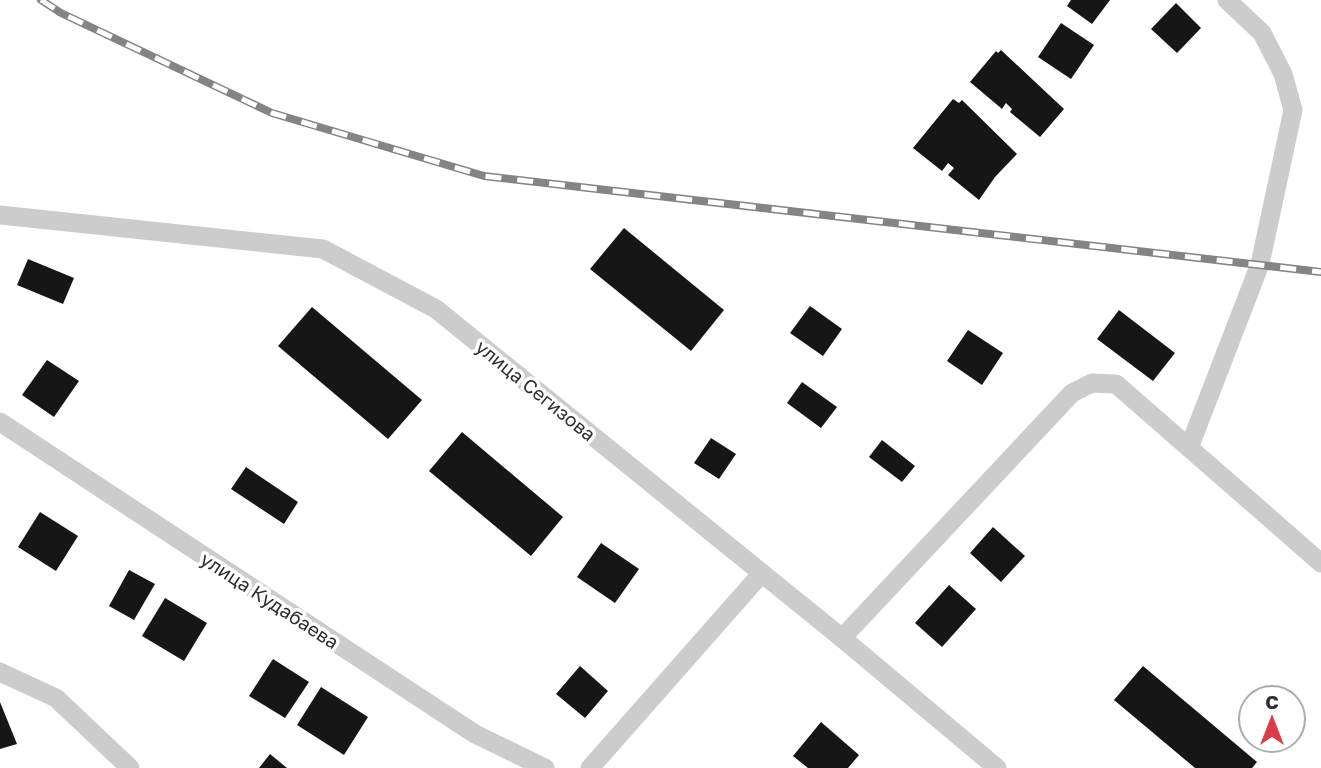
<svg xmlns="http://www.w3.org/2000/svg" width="1321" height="768" font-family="'Golos Text',sans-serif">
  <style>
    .building { fill: #161616 }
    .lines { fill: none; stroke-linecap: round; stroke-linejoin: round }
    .minor { stroke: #ccc; stroke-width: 19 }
    .rail-casing { stroke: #848484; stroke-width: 8 }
    .rail { stroke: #fff; stroke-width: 5; stroke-dasharray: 16; stroke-linecap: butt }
    .labels { text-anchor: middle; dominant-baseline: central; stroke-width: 7; stroke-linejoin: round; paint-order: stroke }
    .street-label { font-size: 19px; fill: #2f2f2f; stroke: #fff }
  </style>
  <rect width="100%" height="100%" fill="#fff"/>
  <!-- building -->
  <g class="building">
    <path d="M1071 0H1110L1092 24 1067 6Z"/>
    <path d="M1176 3 1201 28 1177 53 1151 29Z"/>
    <path d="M1061 23 1094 45 1071 79 1038 57Z"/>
    <path d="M1001 50 1064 109 1040 137 1010 112 1012 109 1006 103 1002 109 970 82 996 51 998 53Z"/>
    <path d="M953 99 959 103 962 100 1017 154 995 177 979 200 948 175 954 168 948 163 942 171 913 148Z"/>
    <path d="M624 228 724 310 691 351 590 269Z"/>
    <path d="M28 259 74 278 63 304 17 285Z"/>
    <path d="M810 306 842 329 823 356 790 333Z"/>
    <path d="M312 307 422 400 388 439 278 346Z"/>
    <path d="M1119 310 1175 353 1153 381 1097 339Z"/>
    <path d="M968 330 1003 353 982 385 947 361Z"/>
    <path d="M47 360 79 381 54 417 22 395Z"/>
    <path d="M802 382 837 407 821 428 787 403Z"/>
    <path d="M462 432 563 517 531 556 429 471Z"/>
    <path d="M711 438 736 454 719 479 694 463Z"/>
    <path d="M882 440 915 466 902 482 869 457Z"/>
    <path d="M246 467 298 502 284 524 231 489Z"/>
    <path d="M40 512 78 536 56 571 18 547Z"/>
    <path d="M993 527 1025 556 1001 582 970 553Z"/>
    <path d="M601 543 639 569 615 603 577 577Z"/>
    <path d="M129 570 155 584 134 620 109 606Z"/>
    <path d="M949 585 976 609 942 647 915 623Z"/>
    <path d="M165 598 207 623 184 661 142 636Z"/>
    <path d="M273 659 309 682 285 718 249 696Z"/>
    <path d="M580 666 608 691 585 718 556 694Z"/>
    <path d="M1143 666 1257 762 1252 768H1195L1114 700Z"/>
    <path d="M321 687 368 717 344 755 297 725Z"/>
    <path d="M0 702 17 744 0 749Z"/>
    <path d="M821 722 859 755 848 768H808L793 756Z"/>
    <path d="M270 754 287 768H259Z"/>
  </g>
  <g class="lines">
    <!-- minor -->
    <g class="minor">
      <path d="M0 215 323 249 436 309 842 638 997 768"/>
      <path d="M0 422 475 734 545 768"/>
      <path d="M1189 448 1260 264 1293 110 1283 74 1262 33 1227 0"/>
      <path d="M842 638 1072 393 1092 383 1116 384 1321 563"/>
      <path d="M0 672 56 698 130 768"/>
      <path d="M590 768 762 573"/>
    </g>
    <!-- rail casing -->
    <g class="rail-casing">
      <path id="rail" d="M41 0 61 13 272 113 484 176 1321 272"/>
    </g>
    <!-- rail -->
    <use href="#rail" class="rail"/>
  </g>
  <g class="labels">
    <!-- street labels -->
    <g class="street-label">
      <text transform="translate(536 390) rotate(39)">улица Сегизова</text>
      <text transform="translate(270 600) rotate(33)">улица Кудабаева</text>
    </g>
  </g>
  <!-- north arrow -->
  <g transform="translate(1272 719)"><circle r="33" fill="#ffffff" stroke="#acacac" stroke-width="2"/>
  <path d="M0-5L12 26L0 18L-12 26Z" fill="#da3d47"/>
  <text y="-10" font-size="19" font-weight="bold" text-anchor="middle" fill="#2f2f2f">С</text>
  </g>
</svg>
